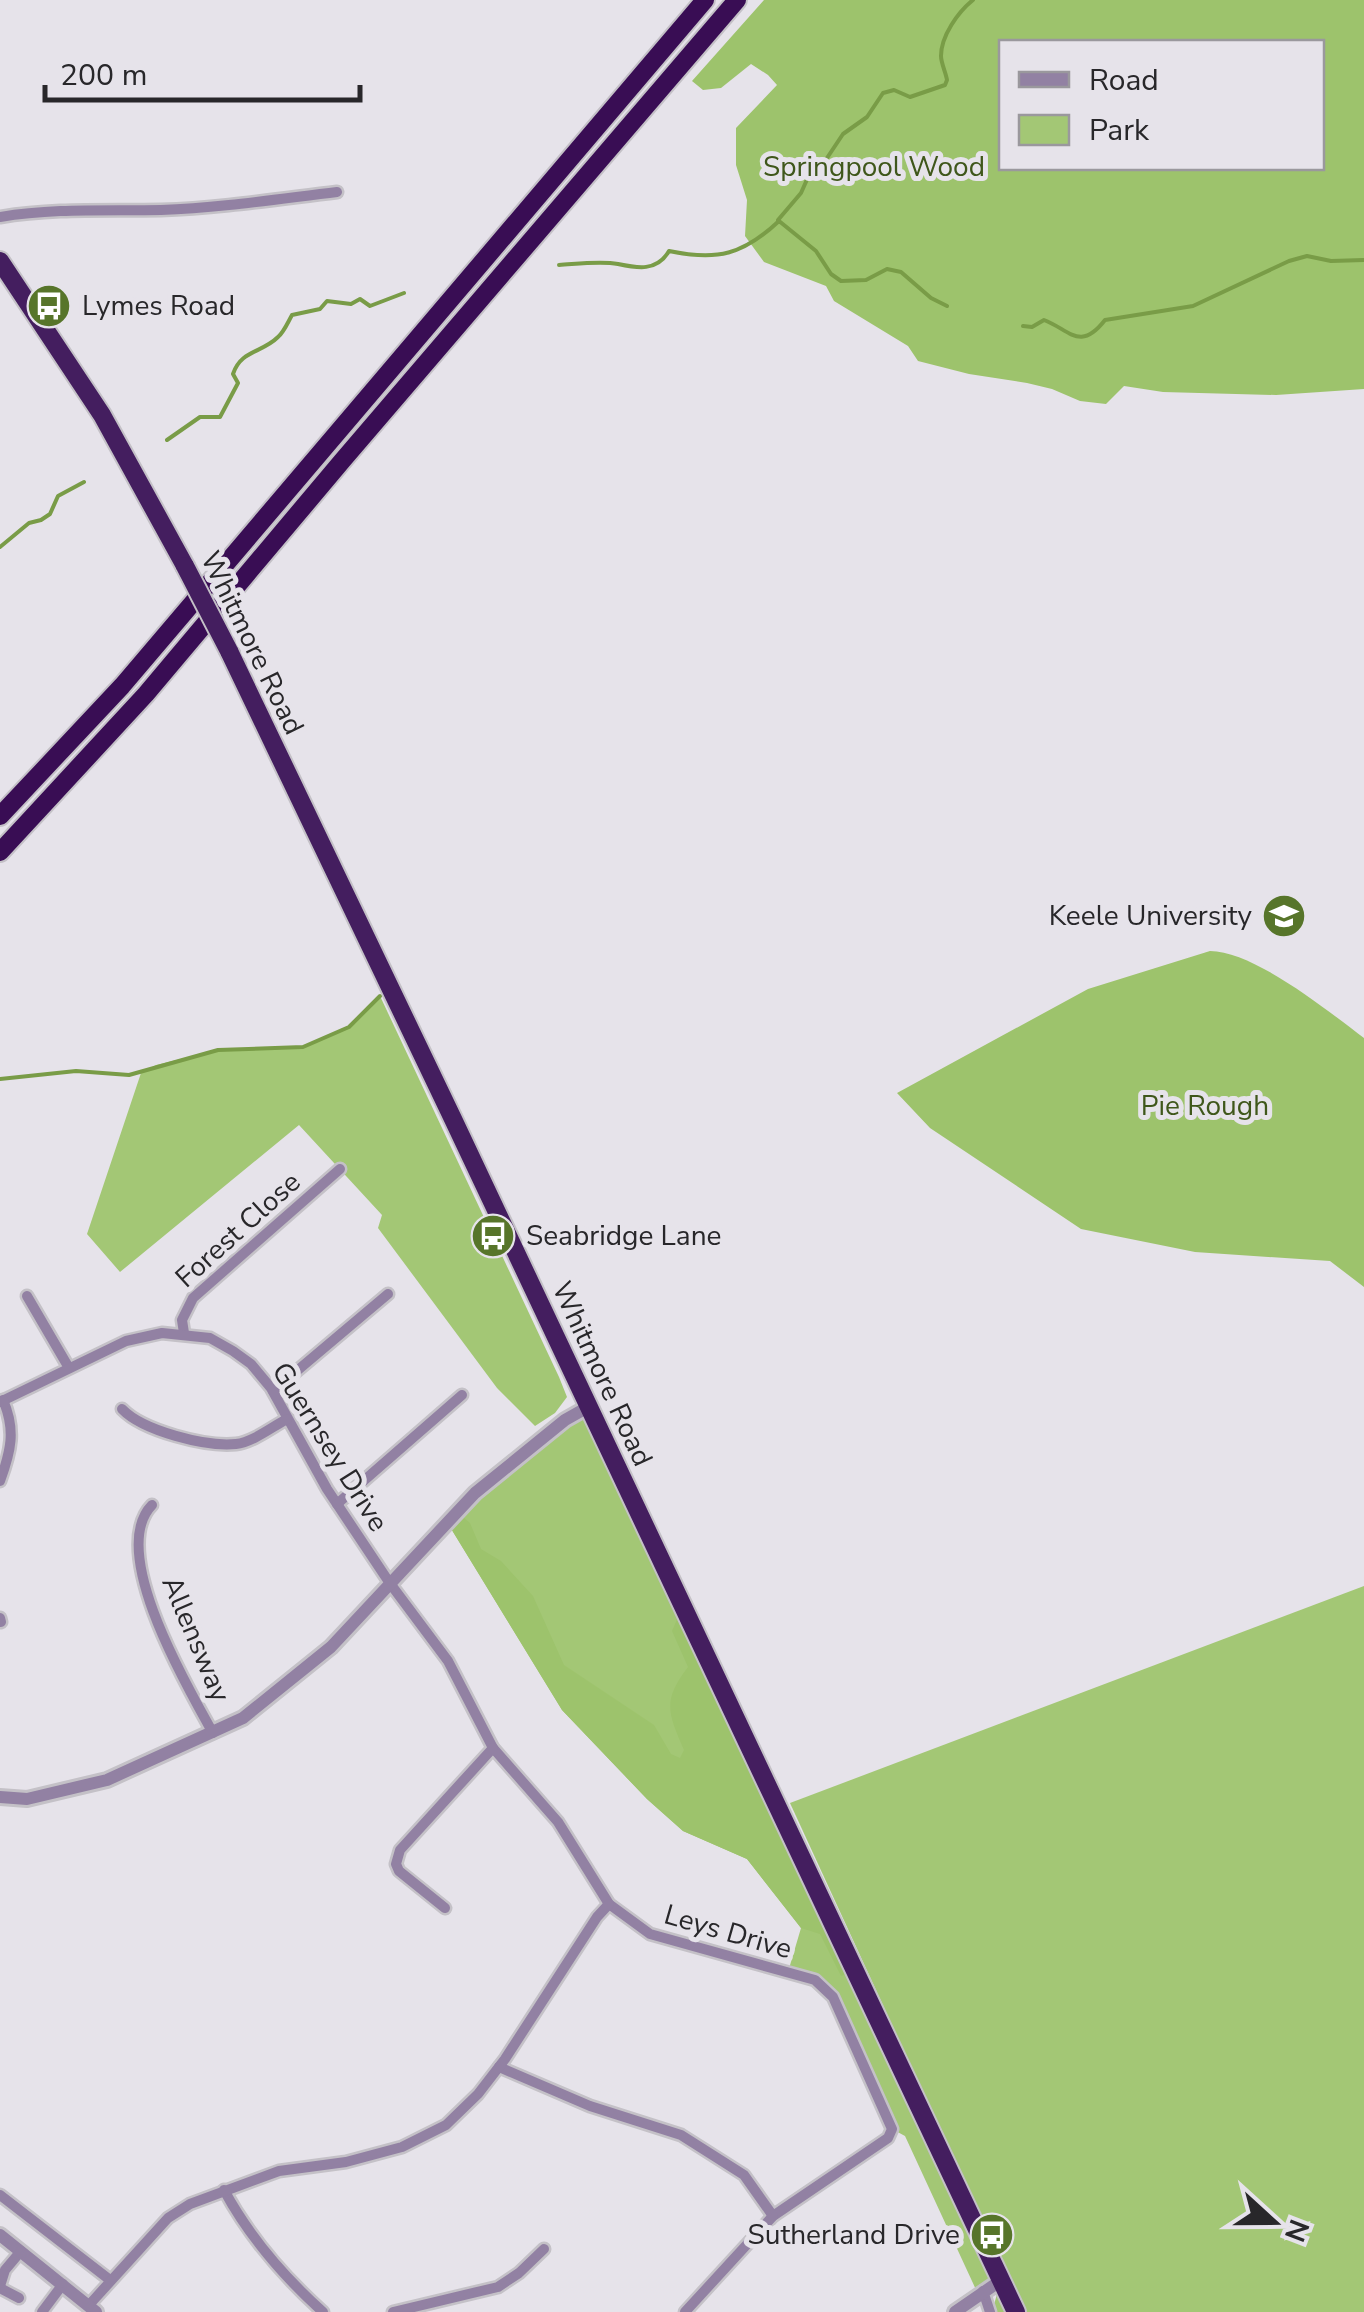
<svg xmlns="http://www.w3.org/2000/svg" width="1364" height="2312" font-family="'Nunito Sans',sans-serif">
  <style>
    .green { fill: #a3c775 }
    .forest { fill: #9dc36c; fill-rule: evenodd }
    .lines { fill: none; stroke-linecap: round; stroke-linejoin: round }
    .stream { stroke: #799c47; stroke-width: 4 }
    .minor-casing { stroke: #c4c1c7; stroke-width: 15 }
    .tertiary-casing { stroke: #c4c1c7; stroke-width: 18 }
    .trunk-casing { stroke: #c4c1c7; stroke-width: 22 }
    .motorway-casing { stroke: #c4c1c7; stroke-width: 22 }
    .minor { stroke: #9281a3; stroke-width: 10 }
    .tertiary { stroke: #9281a3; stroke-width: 12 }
    .trunk { stroke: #441e5f; stroke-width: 18 }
    .motorway { stroke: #390d54; stroke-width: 18 }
    .trunk-bridge-casing { stroke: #c4c1c7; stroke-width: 22; stroke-linecap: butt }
    .trunk-bridge { stroke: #441e5f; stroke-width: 18 }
    .labels { text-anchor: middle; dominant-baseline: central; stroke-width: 10; stroke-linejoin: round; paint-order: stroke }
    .park-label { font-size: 28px; fill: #3f571b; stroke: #e6e3ea }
    .poi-label { font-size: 28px; fill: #28272a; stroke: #e6e3ea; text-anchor: start }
    .street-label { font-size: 28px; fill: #28272a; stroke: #e6e3ea }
  </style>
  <rect width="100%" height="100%" fill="#e6e3ea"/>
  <!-- green -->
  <g class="green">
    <path d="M380 996 559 1377 567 1397 555 1413 535 1426 497 1388 378 1228 382 1215 299 1125 120 1272 87 1234 141 1073 156 1065 218 1050 303 1047 349 1027Z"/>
    <path d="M588 1407 1016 2312H992L1000 2283 978 2294 905 2136 892 2129 826 1988 788 1972 801 1928 747 1859 683 1831 647 1799 562 1710 447 1522Z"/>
    <path d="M1364 1586V2312H1024L790 1803Z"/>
  </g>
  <!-- forest -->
  <g class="forest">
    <path d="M764 0H1364V389L1276 395 1163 392 1124 386 1106 404 1080 401 1052 389 1027 383 969 374 918 361 908 346 834 301 826 286 764 262 745 236 747 200 736 165V128L777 85 768 75 751 64 721 88 703 90 692 81ZM1002 42H1322V168H1002Z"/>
    <path d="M1210 951C1254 951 1328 1011 1364 1038V1287L1330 1261 1195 1252 1081 1229 930 1128 897 1093 1088 989Z"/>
    <path d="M457 1512 470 1523 481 1549 501 1561 533 1596 564 1665 654 1725 671 1754 680 1758 684 1750C668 1713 662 1701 688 1667L672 1631 679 1615 850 1973 841 1976 820 1934 801 1928 747 1859 683 1831 647 1799 562 1710 447 1522Z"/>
  </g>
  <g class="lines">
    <!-- stream -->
    <g class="stream">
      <path d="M778 220 801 193 809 175 825 161 843 134 867 117 883 93 894 90 910 97 945 85 947 80C946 73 941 63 941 56 941 36 958 12 973 0"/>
      <path d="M559 265C577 264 600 261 618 264 637 268 657 272 669 251 717 261 743 255 779 221L816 251 831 274 841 281 866 280 887 269 901 272 931 298 947 306"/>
      <path d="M1023 326 1032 327 1044 320C1070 330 1080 352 1105 320L1193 306 1289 261 1307 256 1331 261 1364 260"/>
      <path d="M167 440 200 417H220L238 383 233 374C241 350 262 353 278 337 284 332 288 322 292 315L320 309 327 301 351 304 360 299 370 306 404 293"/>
      <path d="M0 547 29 523 41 520 50 514 58 496 84 482"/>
      <path d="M0 1079 76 1071 129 1075 218 1050 303 1047 349 1027 380 996"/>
    </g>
    <!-- minor casing -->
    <g class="minor-casing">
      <g id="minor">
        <path d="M0 217C54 208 107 211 161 210 220 208 278 199 337 192"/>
        <path d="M27 1296 69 1368"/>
        <path d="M184 1333 182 1320 193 1298 340 1169"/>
        <path d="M273 1391 388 1294"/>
        <path d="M0 1402 126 1341 162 1333 210 1338 233 1351 251 1364 271 1388 327 1489 389 1582 448 1661 493 1748 558 1822 609 1904 650 1934 815 1980 833 1997 892 2129 888 2138 773 2216 685 2312"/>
        <path d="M122 1409C143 1431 206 1447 236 1444 253 1442 272 1427 287 1419"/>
        <path d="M0 1481C11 1451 16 1430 3 1400"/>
        <path d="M337 1504 462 1395"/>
        <path d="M152 1505C107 1551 188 1688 213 1733"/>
        <path d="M0 1618 1 1622"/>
        <path d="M445 1908 399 1871 396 1864 400 1850 493 1748"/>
        <path d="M499 2067 590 2106 681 2135 744 2175 773 2216"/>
        <path d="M224 2190C250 2238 283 2276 323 2312"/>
        <path d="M0 2195 110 2280"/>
        <path d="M0 2286 5 2270 21 2251"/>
        <path d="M0 2288 19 2298"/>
        <path d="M983 2291 990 2312"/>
        <path d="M89 2305 168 2218 190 2204 279 2171 346 2162 402 2147 446 2125 478 2094 505 2059 597 1917 609 1904"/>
        <path d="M42 2312 63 2284"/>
        <path d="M393 2312 498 2287 519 2273 544 2249"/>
      </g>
    </g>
    <!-- tertiary casing -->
    <g class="tertiary-casing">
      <g id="tertiary">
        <path d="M0 1797 27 1799 107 1780 243 1718 331 1647 475 1493 565 1420 588 1407"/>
        <path d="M0 2235 96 2312"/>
        <path d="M955 2312 1000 2281"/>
      </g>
    </g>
    <!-- trunk casing -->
    <g class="trunk-casing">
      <g id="trunk">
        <path d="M0 261 102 415 185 566"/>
        <path d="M229 651 453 1119 1016 2312"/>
      </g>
    </g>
    <!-- motorway casing -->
    <g class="motorway-casing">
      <g id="motorway">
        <path d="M0 816 122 686 705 0"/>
        <path d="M0 852 146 694 342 461 737 0"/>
      </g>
    </g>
    <!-- minor -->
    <use href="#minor" class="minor"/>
    <!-- tertiary -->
    <use href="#tertiary" class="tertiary"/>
    <!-- trunk -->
    <use href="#trunk" class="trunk"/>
    <!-- motorway -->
    <use href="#motorway" class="motorway"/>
    <!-- trunk-bridge casing -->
    <g class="trunk-bridge-casing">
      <path id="trunk-bridge" d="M185 566 229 651"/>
    </g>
    <!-- trunk-bridge -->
    <use href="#trunk-bridge" class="trunk-bridge"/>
  </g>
  <!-- icons -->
  <defs>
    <g id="bus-disc" transform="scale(2.25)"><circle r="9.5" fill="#57752a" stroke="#e6e3ea"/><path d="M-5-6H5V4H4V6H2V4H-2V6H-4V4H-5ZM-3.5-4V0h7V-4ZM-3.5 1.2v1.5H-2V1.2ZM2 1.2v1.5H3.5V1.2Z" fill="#fff"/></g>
    <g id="university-disc" transform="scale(2.25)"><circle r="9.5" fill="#57752a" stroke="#e6e3ea"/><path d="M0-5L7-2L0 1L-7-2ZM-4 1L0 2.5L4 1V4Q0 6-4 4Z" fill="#fff"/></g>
  </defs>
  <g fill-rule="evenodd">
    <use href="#bus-disc" x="49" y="306"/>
    <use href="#university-disc" x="1284" y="916"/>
    <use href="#bus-disc" x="493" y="1236"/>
    <use href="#bus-disc" x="992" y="2235"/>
  </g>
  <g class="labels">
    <!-- park labels -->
    <g class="park-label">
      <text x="874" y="167">Springpool Wood</text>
      <text x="1205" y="1106">Pie Rough</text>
    </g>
    <!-- poi labels -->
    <g class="poi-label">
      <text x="82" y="306">Lymes Road</text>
      <text x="1252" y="916" text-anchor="end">Keele University</text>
      <text x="526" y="1236">Seabridge Lane</text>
      <text x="960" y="2235" text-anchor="end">Sutherland Drive</text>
    </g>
    <!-- street labels -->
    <g class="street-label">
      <text transform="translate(252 643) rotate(64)">Whitmore Road</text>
      <text transform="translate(238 1230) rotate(-42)">Forest Close</text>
      <text transform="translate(602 1374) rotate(65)">Whitmore Road</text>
      <text transform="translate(330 1447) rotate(58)">Guernsey Drive</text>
      <text transform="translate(196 1639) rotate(67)">Allensway</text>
      <text transform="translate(728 1932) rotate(16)">Leys Drive</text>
    </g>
  </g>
  <!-- legend -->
  <rect x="999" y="40" width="325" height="130" fill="#e6e3ea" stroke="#9a989d" stroke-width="2.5"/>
  <rect x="1019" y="72" width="50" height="15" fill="#9281a3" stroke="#9a989d" stroke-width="2.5"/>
  <text x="1089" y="90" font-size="30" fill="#28272a">Road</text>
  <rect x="1019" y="115" width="50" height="30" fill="#a3c775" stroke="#9a989d" stroke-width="2.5"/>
  <text x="1089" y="140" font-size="30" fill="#28272a">Park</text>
  <!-- north arrow -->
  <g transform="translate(1274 2222) rotate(111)" stroke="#e6e3ea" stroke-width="8" paint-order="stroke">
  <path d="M0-8L18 38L0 25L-18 38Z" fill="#28272a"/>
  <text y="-15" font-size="28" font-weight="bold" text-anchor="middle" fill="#28272a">N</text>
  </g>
  <!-- scale -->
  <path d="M45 85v15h315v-15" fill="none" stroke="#28272a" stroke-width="5"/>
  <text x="60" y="85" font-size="30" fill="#28272a" stroke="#e6e3ea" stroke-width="8" paint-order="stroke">200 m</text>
</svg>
